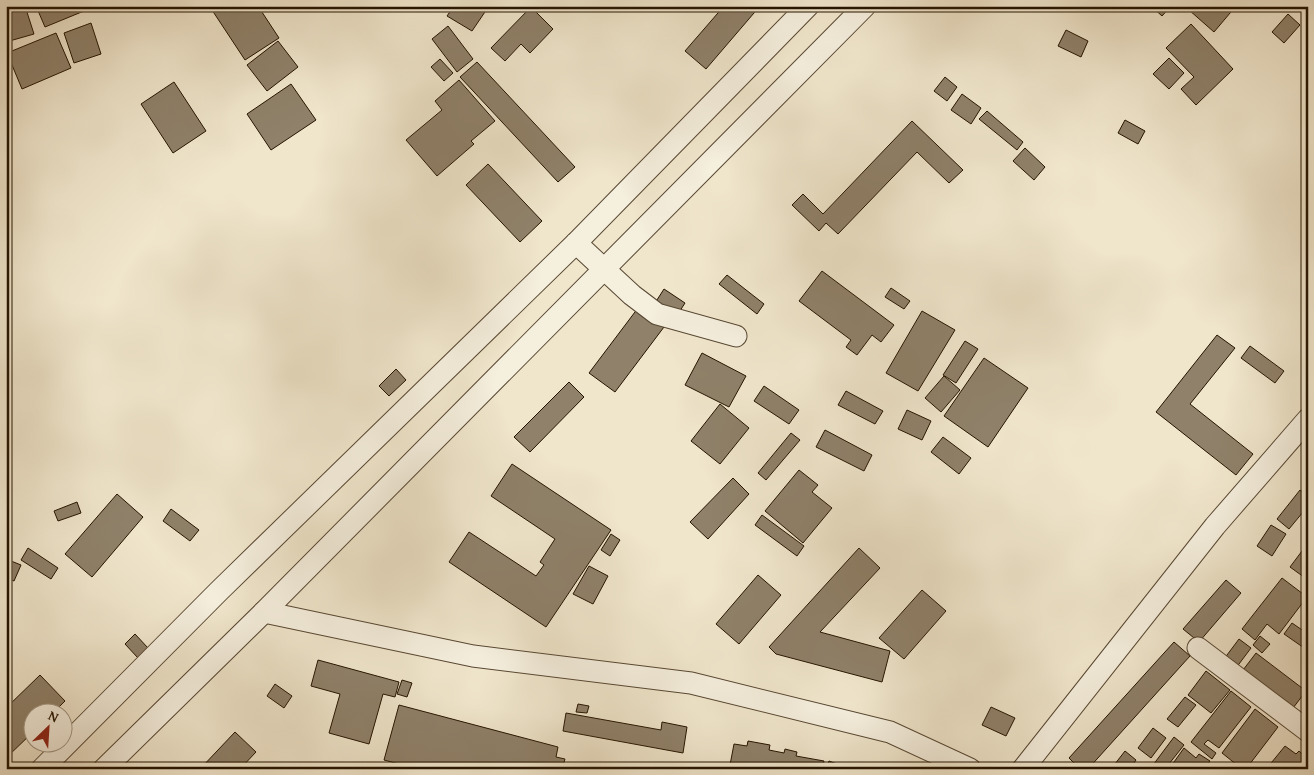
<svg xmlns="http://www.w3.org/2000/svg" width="1314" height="775" font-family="'Gentium Book Plus',serif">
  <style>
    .building { fill: #8f816a; stroke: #251400 }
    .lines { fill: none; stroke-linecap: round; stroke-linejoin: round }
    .minor-casing { stroke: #584833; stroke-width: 23 }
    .minor { stroke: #f5efde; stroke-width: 21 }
  </style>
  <rect width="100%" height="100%" fill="#f0e6cc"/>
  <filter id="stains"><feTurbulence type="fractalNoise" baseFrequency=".004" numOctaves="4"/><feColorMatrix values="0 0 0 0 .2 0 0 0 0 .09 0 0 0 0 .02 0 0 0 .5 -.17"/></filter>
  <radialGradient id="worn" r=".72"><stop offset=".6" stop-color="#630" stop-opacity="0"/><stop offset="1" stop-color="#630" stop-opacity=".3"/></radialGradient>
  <!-- building -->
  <g class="building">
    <path d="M6 6H25L34 34 6 42Z"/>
    <path d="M36 6H82L84 11 45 27Z"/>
    <path d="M218 6H258L279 38 245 60 212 10Z"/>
    <path d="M454 6H489L472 31 447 16Z"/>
    <path d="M724 6H760L706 69 685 51Z"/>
    <path d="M1151 6H1171L1162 16Z"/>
    <path d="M1192 6H1236L1214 32 1189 10Z"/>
    <path d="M531 7 553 29 530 53 521 44 505 61 491 48Z"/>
    <path d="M1288 14 1300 25 1284 43 1272 32Z"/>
    <path d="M91 23 101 54 74 63 64 33Z"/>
    <path d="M1191 24 1233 69 1196 105 1181 89 1194 77 1166 48Z"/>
    <path d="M448 26 473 59 457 72 432 39Z"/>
    <path d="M1066 30 1088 41 1081 57 1058 46Z"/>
    <path d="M56 33 71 68 22 89 7 53Z"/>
    <path d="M278 41 298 67 267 91 247 65Z"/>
    <path d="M1169 58 1184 73 1169 89 1153 74Z"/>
    <path d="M440 59 453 73 444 81 431 67Z"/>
    <path d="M477 62 575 167 558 182 460 77Z"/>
    <path d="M945 77 957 87 947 101 934 91Z"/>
    <path d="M459 80 495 121 471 141 474 144 437 176 406 140 442 110 435 101Z"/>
    <path d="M174 82 206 131 173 153 141 104Z"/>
    <path d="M291 84 316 120 271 150 247 114Z"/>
    <path d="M962 94 981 108 971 124 951 110Z"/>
    <path d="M987 111 1023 142 1017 150 979 119Z"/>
    <path d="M1125 120 1145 131 1138 144 1118 133Z"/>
    <path d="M912 121 963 170 949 183 917 152 838 234 826 223 819 231 792 205 803 194 823 214Z"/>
    <path d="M1025 148 1045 167 1034 180 1013 161Z"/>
    <path d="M488 164 542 221 520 242 466 185Z"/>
    <path d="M822 271 894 325 881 342 872 335 857 355 846 347 851 340 799 301Z"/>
    <path d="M727 275 764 304 757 314 719 284Z"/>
    <path d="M891 288 910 301 904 309 885 297Z"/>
    <path d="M664 289 685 303 676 317 655 303Z"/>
    <path d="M638 308 664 327 615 392 589 373Z"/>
    <path d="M922 311 955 330 918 391 886 373Z"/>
    <path d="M1217 335 1235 348 1190 404 1253 454 1236 475 1156 412Z"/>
    <path d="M965 341 978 349 956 383 943 375Z"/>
    <path d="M1250 346 1284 371 1275 383 1241 358Z"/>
    <path d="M702 353 746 376 729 407 685 385Z"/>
    <path d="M984 358 1028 388 988 447 944 416Z"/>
    <path d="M396 369 406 380 389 396 379 386Z"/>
    <path d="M944 376 960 390 941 412 925 398Z"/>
    <path d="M569 382 584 397 530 452 514 437Z"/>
    <path d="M764 386 799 410 789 424 754 401Z"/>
    <path d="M846 391 883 411 875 424 838 405Z"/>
    <path d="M720 404 749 428 720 464 691 441Z"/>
    <path d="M907 410 931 421 922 440 898 429Z"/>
    <path d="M825 430 872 455 864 471 816 447Z"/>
    <path d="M791 433 800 440 766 480 758 473Z"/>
    <path d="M943 437 971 458 959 474 931 452Z"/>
    <path d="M512 464 611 530 546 627 449 562 469 532 536 576 544 565 540 562 555 539 491 496Z"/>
    <path d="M799 470 818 485 812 492 832 508 803 543 765 511Z"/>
    <path d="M733 478 749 494 708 539 690 522Z"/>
    <path d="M1300 490 1308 496V506L1289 529 1277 519Z"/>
    <path d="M117 494 143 517 92 577 65 554Z"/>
    <path d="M77 502 81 513 58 521 54 511Z"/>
    <path d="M171 509 199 530 190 541 163 521Z"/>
    <path d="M762 515 804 546 797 556 755 525Z"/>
    <path d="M1271 525 1286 534 1272 556 1257 546Z"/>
    <path d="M611 534 620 540 610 556 601 550Z"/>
    <path d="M1308 543V580L1290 567Z"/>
    <path d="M28 548 58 568 51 579 21 560Z"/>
    <path d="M859 548 880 568 820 632 890 651 882 682 776 654 769 647Z"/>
    <path d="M6 559 21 565 14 581 6 578Z"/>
    <path d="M589 566 608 576 593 604 573 594Z"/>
    <path d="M758 575 781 595 739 644 716 624Z"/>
    <path d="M1282 578 1307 597 1279 634 1267 624 1255 640 1242 629Z"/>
    <path d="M1226 580 1241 593 1199 642 1183 629Z"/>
    <path d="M922 590 946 611 904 659 879 638Z"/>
    <path d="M1292 623 1308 634 1307 650 1284 634Z"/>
    <path d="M135 634 148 648 138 658 125 644Z"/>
    <path d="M1260 636 1270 644 1262 653 1253 645Z"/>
    <path d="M1239 639 1251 648 1236 668 1224 659Z"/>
    <path d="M1174 642 1190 656 1088 769H1080L1069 758Z"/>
    <path d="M1256 653 1306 691 1290 712 1240 674Z"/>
    <path d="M318 660 399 682 395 697 383 694 369 744 329 733 340 694 311 686Z"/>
    <path d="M1206 671 1230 690 1211 713 1188 695Z"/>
    <path d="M40 675 65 701 54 712H32V733L6 758V708Z"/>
    <path d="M402 680 412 683 407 697 397 694Z"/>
    <path d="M275 684 292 696 284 708 267 696Z"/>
    <path d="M1231 691 1251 707 1219 748 1208 740 1204 744 1216 753 1212 759 1191 742Z"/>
    <path d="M1185 697 1196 705 1178 727 1167 719Z"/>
    <path d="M578 704 589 706 587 713 576 712Z"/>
    <path d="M399 705 558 747 556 757 565 759 562 769H418L384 760Z"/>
    <path d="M991 707 1015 718 1006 736 982 725Z"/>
    <path d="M1255 709 1278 727 1246 769H1242L1222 753Z"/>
    <path d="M566 713 661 730 662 722 687 727 683 753 563 731Z"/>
    <path d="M1153 728 1166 738 1151 758 1138 748Z"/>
    <path d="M235 732 256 752 240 769H200Z"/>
    <path d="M1174 737 1184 745 1165 769H1150Z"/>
    <path d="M748 741 770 745 769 750 784 753 785 749 797 752 796 756 824 761 822 769H748L730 765 734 744 747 746Z"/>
    <path d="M1285 746 1296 754 1299 751 1308 759V769L1267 768Z"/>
    <path d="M1184 748 1196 758 1199 754 1210 761 1204 769H1169Z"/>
    <path d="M1125 751 1136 760 1134 763 1140 769H1111Z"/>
    <path d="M829 761 851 769H826Z"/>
  </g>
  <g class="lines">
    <!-- minor casing -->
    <g class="minor-casing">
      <g id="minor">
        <path d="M576 243 632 295 657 314 736 336"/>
        <path d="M264 612 473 656 691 683 890 732 970 769"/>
        <path d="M1198 648 1308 731"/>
        <path d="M42 769 219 591 576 243 808 6"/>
        <path d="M104 769 264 612 865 6"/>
        <path d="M1023 769 1215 526 1308 419"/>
      </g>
    </g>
    <!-- minor -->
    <use href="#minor" class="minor"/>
  </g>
  <!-- margin -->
  <rect width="1314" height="775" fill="none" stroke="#f0e6cc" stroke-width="25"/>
  <rect x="8" y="8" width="1299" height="760" fill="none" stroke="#251400" stroke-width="2.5"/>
  <rect x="12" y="12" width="1289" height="750" fill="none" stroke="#251400"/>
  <!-- north arrow -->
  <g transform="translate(48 728) rotate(25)"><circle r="24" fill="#f5efde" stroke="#a29785"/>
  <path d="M0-4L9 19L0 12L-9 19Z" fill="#8f2418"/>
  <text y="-8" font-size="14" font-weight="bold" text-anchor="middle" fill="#251400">N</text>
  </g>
  <rect width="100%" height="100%" filter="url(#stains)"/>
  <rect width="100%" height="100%" fill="url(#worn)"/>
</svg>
